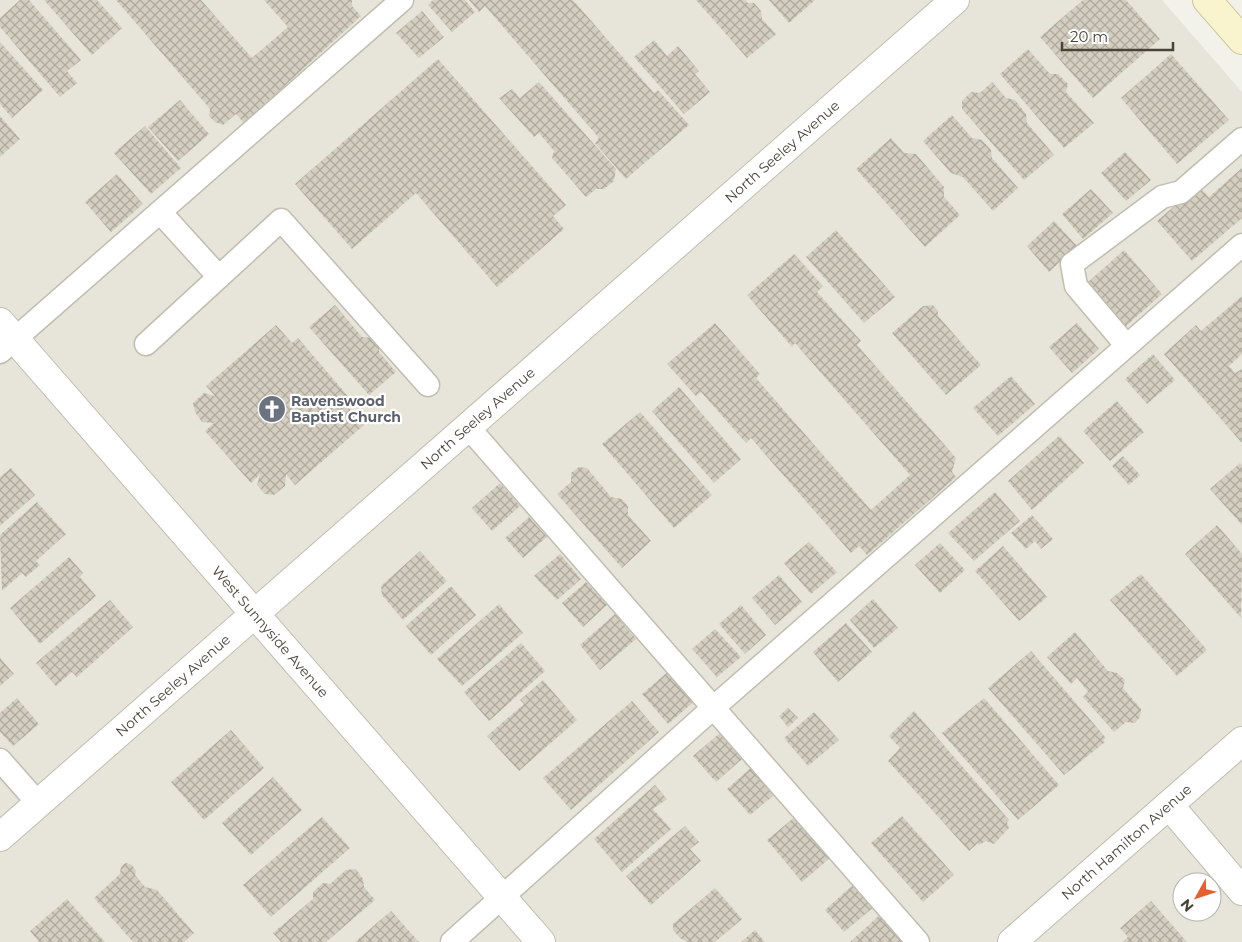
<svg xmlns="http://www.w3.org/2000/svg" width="1242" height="942" font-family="Montserrat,sans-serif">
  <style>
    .residential { fill: #e7e4d9; fill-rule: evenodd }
    .building { fill: url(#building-cross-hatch) }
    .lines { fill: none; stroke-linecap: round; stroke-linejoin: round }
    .lane-casing { stroke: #c1bdb0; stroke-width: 25 }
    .street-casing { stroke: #c1bdb0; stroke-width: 30 }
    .secondary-casing { stroke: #cec79e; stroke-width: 30 }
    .lane { stroke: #fff; stroke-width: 22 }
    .street { stroke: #fff; stroke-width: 28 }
    .secondary { stroke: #faf4ce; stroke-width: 28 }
    .labels { text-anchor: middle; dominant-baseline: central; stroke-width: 4.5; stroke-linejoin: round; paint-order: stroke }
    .street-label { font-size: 14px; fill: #474339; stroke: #fff }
    .worship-label { font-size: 14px; font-weight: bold; fill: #5b616d; stroke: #fff; text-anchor: start }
  </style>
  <defs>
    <pattern id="building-cross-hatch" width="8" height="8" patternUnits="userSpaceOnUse" patternTransform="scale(1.25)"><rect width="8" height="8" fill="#d4cec0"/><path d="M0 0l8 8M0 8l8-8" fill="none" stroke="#aea99d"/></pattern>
  </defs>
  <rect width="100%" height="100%" fill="#f3f2ea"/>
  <!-- residential -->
  <path class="residential" d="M0 0H1162L1242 92V942H0ZM1182 882H1212V912H1182Z"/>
  <!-- building -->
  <g class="building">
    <path d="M20 0H29L81 60 67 71 77 83 60 97 0 27V18Z"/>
    <path d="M44 0H97L122 28 92 55Z"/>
    <path d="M116 0H201L252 58 288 27 264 0H352V6L361 16 244 123 236 114 223 125 215 122 209 116 210 109Z"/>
    <path d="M433 0H465L475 12 452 32 428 5Z"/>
    <path d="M469 0H573L654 93 658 90 689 125 626 179 595 143 599 138 485 6 479 12Z"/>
    <path d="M696 0H745L748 3H754L761 11 762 19 776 34 747 58Z"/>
    <path d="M769 0H815L789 23Z"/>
    <path d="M1083 0H1126L1160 39 1093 98 1040 37Z"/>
    <path d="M422 11 444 37 419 58 396 33Z"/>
    <path d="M654 40 667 56 678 46 699 71 695 74 710 92 684 114 634 57Z"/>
    <path d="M0 42 43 90 12 118 0 104Z"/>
    <path d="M1028 49 1050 74H1058L1068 84 1066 92 1094 123 1064 148 1000 74Z"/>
    <path d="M1171 54 1229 120 1177 164 1121 98Z"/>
    <path d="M438 59 566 205 553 216 564 229 497 287 416 193 352 249 295 184Z"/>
    <path d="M539 82 616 169 614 181 604 189H596L586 197 552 158 554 151 539 133 534 137 499 98 512 89 520 98Z"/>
    <path d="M992 82 1006 98 1015 100 1026 114 1027 123 1054 155 1024 180 962 109V101L971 92 980 93Z"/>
    <path d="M180 100 209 134 178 161 148 127Z"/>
    <path d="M952 115 972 138 982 140 991 150 992 158 1018 188 993 211 963 177 951 173 923 141Z"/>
    <path d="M0 116 20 139 0 157Z"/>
    <path d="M145 126 181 168 151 194 114 153Z"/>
    <path d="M891 138 904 153 916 154 944 187V197L960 215 925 247 856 169Z"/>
    <path d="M1125 152 1151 180 1126 201 1101 173Z"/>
    <path d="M1242 168V218L1192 261 1157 221 1198 186 1209 197Z"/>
    <path d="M117 174 143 204 111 232 85 202Z"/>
    <path d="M1091 189 1113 213 1083 239 1062 214Z"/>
    <path d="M1054 221 1077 246 1049 272 1027 246Z"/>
    <path d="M836 230 895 297 864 323 806 257Z"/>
    <path d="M1124 250 1162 294 1125 327 1087 283Z"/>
    <path d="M794 254 823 286 817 292 861 341 857 345 956 458 952 472 956 477 867 555 859 546 851 553 751 438 746 443 701 392 696 396 667 364 715 323 760 374 756 378 871 510 910 475 795 343 792 347 747 295Z"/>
    <path d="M1242 296V354L1229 366 1235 373 1242 369V443L1164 354 1196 325 1201 331Z"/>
    <path d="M335 305 362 337 373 338 380 344 379 352 396 372 369 395 309 327Z"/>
    <path d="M933 305 938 311V316L981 365 946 395 892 333 923 306Z"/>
    <path d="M1077 323 1099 349 1072 373 1049 347Z"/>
    <path d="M276 325 292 343 298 338 353 402 347 406 364 425 295 485 286 474 285 486 274 495 265 494 257 485 260 474 251 483 205 431 214 423 202 422 195 412 193 403 204 393 215 396 206 386Z"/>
    <path d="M1153 354 1175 380 1147 404 1125 379Z"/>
    <path d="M1011 376 1035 404 998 436 973 408Z"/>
    <path d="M679 387 741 459 714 483 652 411Z"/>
    <path d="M1117 401 1144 432 1110 461 1083 431Z"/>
    <path d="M640 412 712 495 674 528 602 444Z"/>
    <path d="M1059 436 1084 463 1032 510 1008 481Z"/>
    <path d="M1123 456 1140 475 1129 485 1112 466Z"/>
    <path d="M1240 463 1242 465V525L1210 489Z"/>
    <path d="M579 467 587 468 611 497 622 499 628 506V515L651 541 622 568 557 494 571 482V473Z"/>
    <path d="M11 468 35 495 0 526V477Z"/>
    <path d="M500 483 520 506 492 531 472 508Z"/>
    <path d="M995 492 1020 521 974 561 948 533Z"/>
    <path d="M37 502 66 534 36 561 40 565 26 577 22 573 2 591 0 535Z"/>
    <path d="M1032 515 1053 539 1041 549 1035 541 1026 549 1011 533Z"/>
    <path d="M529 517 547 537 523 558 505 538Z"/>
    <path d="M1217 525 1242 554 1241 618 1185 554Z"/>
    <path d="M809 542 837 572 811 594 784 563Z"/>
    <path d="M940 543 965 570 940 593 915 565Z"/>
    <path d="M1003 546 1047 597 1019 621 975 571Z"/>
    <path d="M420 551 447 581 403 620 382 595 381 586Z"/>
    <path d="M560 554 581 579 557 600 534 576Z"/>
    <path d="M69 557 83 573 80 577 96 596 40 644 10 608Z"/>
    <path d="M1141 574 1207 650 1177 676 1110 600Z"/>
    <path d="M779 575 802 602 775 625 752 598Z"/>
    <path d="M586 582 607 605 583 627 562 603Z"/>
    <path d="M451 586 476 615 431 655 406 626Z"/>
    <path d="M873 599 898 628 874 648 850 620Z"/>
    <path d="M110 600 133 627 77 677 72 672 56 686 36 663Z"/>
    <path d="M499 604 523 633 462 686 437 659Z"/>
    <path d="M741 605 766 635 745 654 719 624Z"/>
    <path d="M615 614 636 639 600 670 580 645Z"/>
    <path d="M846 623 872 652 838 682 813 652Z"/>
    <path d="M715 629 741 657 717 677 692 649Z"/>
    <path d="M1075 632 1108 671 1117 673 1125 680 1123 688 1141 709 1140 717 1135 723 1126 722 1114 732 1083 697 1088 692 1077 678 1071 684 1047 657Z"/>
    <path d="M521 643 545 671 489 721 464 692Z"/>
    <path d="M1031 651 1106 738 1103 740 1105 742 1064 775 988 688Z"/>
    <path d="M0 658 14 674 0 686Z"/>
    <path d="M670 670 696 700 668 724 642 694Z"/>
    <path d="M543 680 577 720 519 771 487 736 524 704 520 700Z"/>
    <path d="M17 698 39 724 13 746 0 732V713Z"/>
    <path d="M984 698 1059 785 1018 820 942 733Z"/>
    <path d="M632 701 659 732 571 810 543 778Z"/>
    <path d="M788 708 798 718 788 727 779 716Z"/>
    <path d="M914 711 1009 820 1007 822 1009 828 994 844 986 841 979 845 978 843 969 851 888 761 900 748 889 736Z"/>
    <path d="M814 712 839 740 808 766 784 738Z"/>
    <path d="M231 730 264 768 204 820 171 782Z"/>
    <path d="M720 733 742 759 716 782 693 756Z"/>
    <path d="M755 764 779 791 750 815 727 789Z"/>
    <path d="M273 777 302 810 251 855 222 823Z"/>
    <path d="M655 785 667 799 653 809 671 829 622 872 594 839Z"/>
    <path d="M802 811 837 852 802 882 767 840Z"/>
    <path d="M902 816 954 875 923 902 871 843Z"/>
    <path d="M322 817 350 848 271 917 243 885Z"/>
    <path d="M685 826 699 842 690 849 701 861 651 905 626 876Z"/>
    <path d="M126 863 132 865 136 871 135 875 145 887 157 890 194 933 184 942H133L94 898 120 874 121 866Z"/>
    <path d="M356 869 363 879 364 887 375 900 326 942H281L273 933 313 899V892L323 883 330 884 346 870Z"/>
    <path d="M855 883 875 906 844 932 825 910Z"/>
    <path d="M715 888 742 919 715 942H687L680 938 673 930V924Z"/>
    <path d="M67 899 105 942H39L30 931Z"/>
    <path d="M1151 901 1187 942H1122L1128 937 1120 928Z"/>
    <path d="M391 911 419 942H355Z"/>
    <path d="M883 912 908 942H850Z"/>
    <path d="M755 930 765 942H741Z"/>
  </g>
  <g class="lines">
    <!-- lane casing -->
    <g class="lane-casing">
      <g id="lane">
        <path d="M219 277 281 220 428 385"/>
        <path d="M146 344 219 277 160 212"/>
        <path d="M1126 345 1076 286 1072 264 1162 197 1181 192 1242 139"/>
        <path d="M0 352 402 0"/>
        <path d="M468 427 918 942"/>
        <path d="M0 760 38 803"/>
        <path d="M452 942 713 708 1242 245"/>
      </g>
    </g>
    <!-- street casing -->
    <g class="street-casing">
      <g id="street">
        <path id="s1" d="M0 322 541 942"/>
        <path d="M1169 805 1242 891"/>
        <path id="s2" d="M0 837 955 0"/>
        <path id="s3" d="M1012 942 1242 741"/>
      </g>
    </g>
    <!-- secondary casing -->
    <g class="secondary-casing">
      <path id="secondary" d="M1207 0 1242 40"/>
    </g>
    <!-- lane -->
    <use href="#lane" class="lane"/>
    <!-- street -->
    <use href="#street" class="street"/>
    <!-- secondary -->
    <use href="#secondary" class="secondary"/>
  </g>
  <!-- icons -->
  <defs>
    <g id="church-disc" transform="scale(1.4375)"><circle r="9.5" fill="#6b7280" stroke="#fff"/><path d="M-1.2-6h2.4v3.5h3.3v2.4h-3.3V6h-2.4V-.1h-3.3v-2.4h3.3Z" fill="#fff"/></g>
  </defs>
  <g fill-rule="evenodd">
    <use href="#church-disc" x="272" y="409"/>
  </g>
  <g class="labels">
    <!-- street labels -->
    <g class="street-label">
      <text stroke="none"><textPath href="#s2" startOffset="1040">North Seeley Avenue</textPath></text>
      <text stroke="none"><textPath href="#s2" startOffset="635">North Seeley Avenue</textPath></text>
      <text stroke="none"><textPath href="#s1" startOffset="411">West Sunnyside Avenue</textPath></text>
      <text stroke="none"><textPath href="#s2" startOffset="230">North Seeley Avenue</textPath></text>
      <text stroke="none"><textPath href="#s3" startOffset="152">North Hamilton Avenue</textPath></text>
    </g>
    <!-- worship labels -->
    <g class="worship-label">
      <text x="291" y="401">Ravenswood<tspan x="291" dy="16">Baptist Church</tspan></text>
    </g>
  </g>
  <!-- north arrow -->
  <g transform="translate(1197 897) rotate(230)"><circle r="24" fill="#ffffff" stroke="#b5b4b0"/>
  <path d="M0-4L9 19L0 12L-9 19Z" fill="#e5602f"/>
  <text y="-8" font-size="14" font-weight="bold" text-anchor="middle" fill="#474339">N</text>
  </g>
  <!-- scale -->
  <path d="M1062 42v8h111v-8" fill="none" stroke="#474339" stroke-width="2.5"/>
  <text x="1070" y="42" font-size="15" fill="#474339" stroke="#ffffff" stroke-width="4" paint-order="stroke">20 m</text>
</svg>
